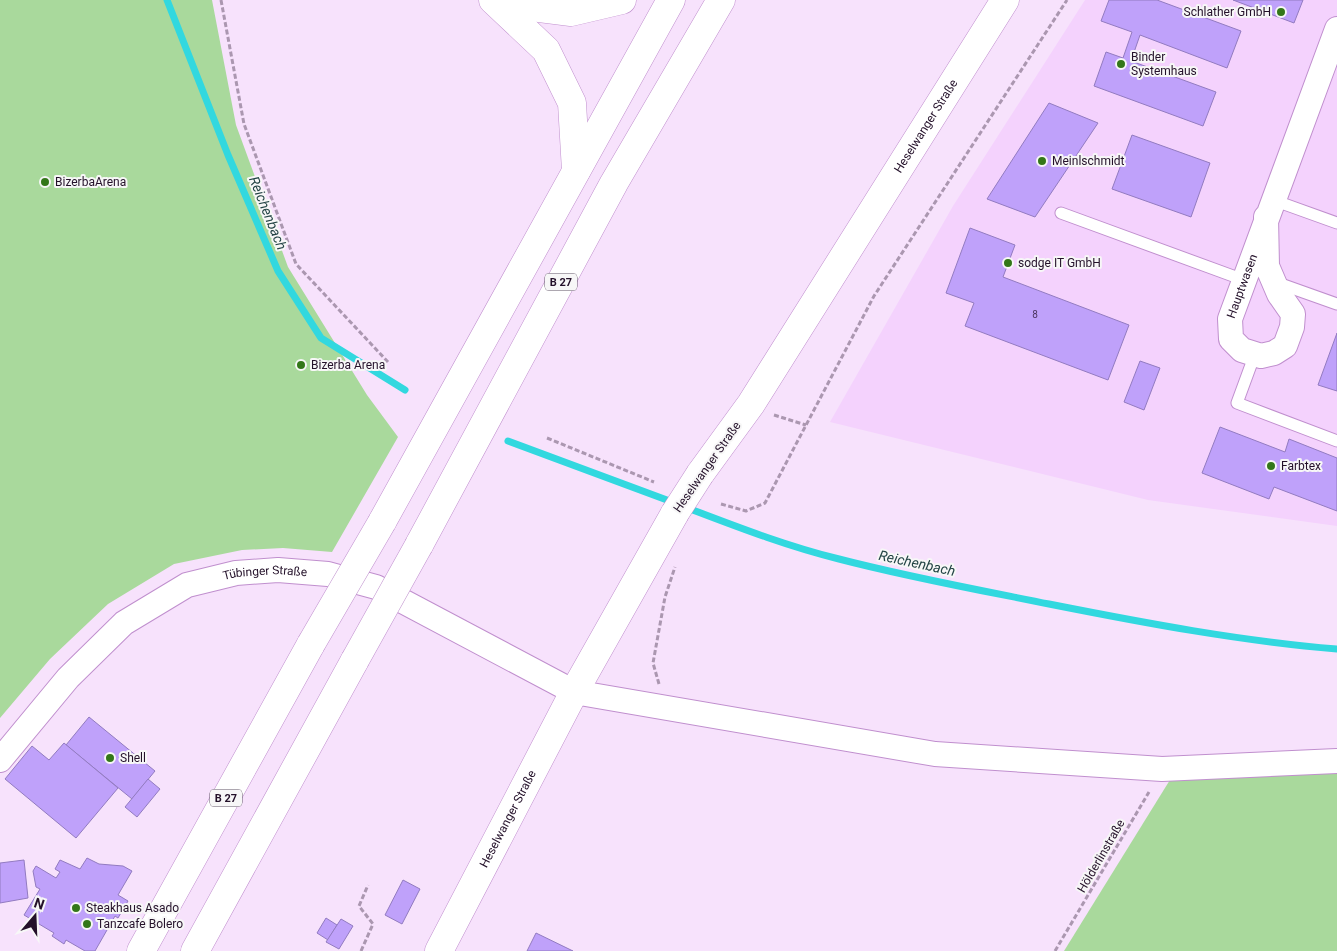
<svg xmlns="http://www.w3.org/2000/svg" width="1337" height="951" font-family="Roboto,sans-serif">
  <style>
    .built { fill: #f4d2fd }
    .green { fill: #a9d99c }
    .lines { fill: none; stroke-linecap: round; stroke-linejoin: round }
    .stream { stroke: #32d8df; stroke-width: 7 }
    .building { fill: #bfa1fa; stroke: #927bc0 }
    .service-casing { stroke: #c08fce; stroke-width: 13 }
    .minor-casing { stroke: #c08fce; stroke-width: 26 }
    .tertiary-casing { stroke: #c08fce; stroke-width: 29 }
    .trunk-casing { stroke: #c08fce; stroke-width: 29 }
    .path { stroke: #ab97b0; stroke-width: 3; stroke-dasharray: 5 2.5; stroke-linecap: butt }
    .service { stroke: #fff; stroke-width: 11 }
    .minor { stroke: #fff; stroke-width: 24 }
    .tertiary { stroke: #fff; stroke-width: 28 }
    .trunk { stroke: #fff; stroke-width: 28 }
    .tertiary-bridge-casing { stroke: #c08fce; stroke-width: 29; stroke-linecap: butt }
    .trunk-bridge-casing { stroke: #c08fce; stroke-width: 29; stroke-linecap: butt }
    .tertiary-bridge { stroke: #fff; stroke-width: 28 }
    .trunk-bridge { stroke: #fff; stroke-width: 28 }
    .poi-dot { fill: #337719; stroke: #f7f7f7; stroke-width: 2 }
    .labels { text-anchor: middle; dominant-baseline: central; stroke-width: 4; stroke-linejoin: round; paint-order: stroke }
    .number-label { font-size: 10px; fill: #4b355e }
    .shield { fill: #f7f7f7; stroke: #635668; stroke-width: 1 }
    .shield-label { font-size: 11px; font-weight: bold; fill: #24112a }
    .poi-label { font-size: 12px; fill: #24112a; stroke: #f7f7f7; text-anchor: start }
    .street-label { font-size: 12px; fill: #24112a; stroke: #f7f7f7 }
    .water-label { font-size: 14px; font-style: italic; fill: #234445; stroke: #f7f7f7 }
  </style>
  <rect width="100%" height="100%" fill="#f7e2fc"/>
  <!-- built -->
  <path class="built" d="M1085 0H1337V526L1148 500 830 422 953 206Z"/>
  <!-- green -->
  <g class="green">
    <path d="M0 0H212L236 125 288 267 367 395 398 437 332 552 283 548 242 550 174 564 108 604 50 659 0 718Z"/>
    <path d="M1337 765V951H1064L1173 775Z"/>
  </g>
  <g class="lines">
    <!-- stream -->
    <g class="stream">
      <path d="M167 0 228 155 278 271 321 338 405 390"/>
      <path d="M508 441 675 503"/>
      <path d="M685 507C735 526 786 546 839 559 908 577 979 590 1049 604 1145 623 1240 641 1337 649"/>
    </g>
  </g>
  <!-- building -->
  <g class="building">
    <path d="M1109 0H1157L1241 31 1227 68 1140 35 1131 61 1216 92 1203 126 1094 86 1106 52 1123 58 1132 32 1101 21Z"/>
    <path d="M1233 0H1303L1294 23Z"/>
    <path d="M1049 103 1098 123 1035 217 987 199Z"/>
    <path d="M1132 135 1210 163 1191 217 1112 189Z"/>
    <path d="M970 228 1015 245 1003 277 1129 325 1108 380 965 326 974 303 946 293Z"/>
    <path d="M1337 333V391L1318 385Z"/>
    <path d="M1140 361 1160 368 1144 410 1124 402Z"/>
    <path d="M1220 427 1285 452 1289 439 1337 458V511L1274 487 1269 499 1202 473Z"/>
    <path d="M89 717 155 771 132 799 66 745Z"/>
    <path d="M64 743 118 788 76 838 5 779 32 746 49 760Z"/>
    <path d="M148 779 160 789 137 817 125 807Z"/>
    <path d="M87 858 99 864 123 866 132 871 118 895 128 901 118 918 115 916 95 951H85L66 940 64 944 52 936 54 933 24 915 40 889 36 887 33 871 36 866 56 878 60 872 55 869 60 860 80 869Z"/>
    <path d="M24 860 28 898 0 903V863Z"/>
    <path d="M403 880 420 889 402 924 385 915Z"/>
    <path d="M326 918 337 925 328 940 317 933Z"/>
    <path d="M341 919 353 926 339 949 326 942Z"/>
    <path d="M536 933 573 951H527Z"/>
  </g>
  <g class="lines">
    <!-- service casing -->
    <g class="service-casing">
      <g id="service">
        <path d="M1273 200 1337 223"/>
        <path d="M1061 213 1244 280"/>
        <path d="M1275 282 1337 304"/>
        <path d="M1255 354 1237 403 1337 441"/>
      </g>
    </g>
    <!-- minor casing -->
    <g class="minor-casing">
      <g id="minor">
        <path id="s1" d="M1266 217 1267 266 1279 294 1293 314 1292 327 1285 346 1274 353 1261 356 1242 350 1231 339 1230 319 1337 29"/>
        <path id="s2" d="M0 760 68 678 124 623 187 585 236 573 278 570 328 574 376 587 574 692 935 754 1162 769 1337 761"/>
      </g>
    </g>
    <!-- tertiary casing -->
    <g class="tertiary-casing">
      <g id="tertiary">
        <path id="s3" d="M700 474 751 404 1005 0"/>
        <path id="s4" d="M439 951 574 692 675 513"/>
      </g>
    </g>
    <!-- trunk casing -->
    <g class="trunk-casing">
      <g id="trunk">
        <path d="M493 0 546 50 572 103 576 171"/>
        <path d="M498 3 571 12 622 0"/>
        <path d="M382 522 671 0"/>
        <path d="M419 545 614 183 721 0"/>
        <path d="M141 951 311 644"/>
        <path d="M195 951 355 660"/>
      </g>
    </g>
    <!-- path -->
    <g class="path">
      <path d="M221 0 244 124 296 264 388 362"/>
      <path d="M774 415 806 425"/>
      <path d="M547 438 654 482"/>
      <path d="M721 504 746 511 765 503 874 296 1067 0"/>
      <path d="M659 684 653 663 665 597 675 567"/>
      <path d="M361 951 373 924 359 906 368 885"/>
      <path d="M1055 951 1149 792"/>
    </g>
    <!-- service -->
    <use href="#service" class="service"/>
    <!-- minor -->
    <use href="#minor" class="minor"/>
    <!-- tertiary -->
    <use href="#tertiary" class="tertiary"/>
    <!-- trunk -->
    <use href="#trunk" class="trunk"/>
    <!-- tertiary-bridge casing -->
    <g class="tertiary-bridge-casing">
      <path id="tertiary-bridge" d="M675 513 700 474"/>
    </g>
    <!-- trunk-bridge casing -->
    <g class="trunk-bridge-casing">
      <g id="trunk-bridge">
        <path d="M311 644 382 522"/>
        <path d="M355 660 419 545"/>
      </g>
    </g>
    <!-- tertiary-bridge -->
    <use href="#tertiary-bridge" class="tertiary-bridge"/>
    <!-- trunk-bridge -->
    <use href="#trunk-bridge" class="trunk-bridge"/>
  </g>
  <!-- markers -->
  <g class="poi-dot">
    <circle cx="1281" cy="12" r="5"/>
    <circle cx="1121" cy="64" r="5"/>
    <circle cx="1042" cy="161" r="5"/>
    <circle cx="45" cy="182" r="5"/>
    <circle cx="1008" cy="263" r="5"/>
    <circle cx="301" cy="365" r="5"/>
    <circle cx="1271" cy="466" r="5"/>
    <circle cx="110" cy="758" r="5"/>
    <circle cx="76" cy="908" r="5"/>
    <circle cx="87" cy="924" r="5"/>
  </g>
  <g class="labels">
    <!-- number labels -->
    <g class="number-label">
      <text x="1035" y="314">8</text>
    </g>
    <!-- shield labels -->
    <g class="shield">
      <rect x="545" y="273.5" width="32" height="17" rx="4"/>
      <rect x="210" y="789.5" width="32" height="17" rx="4"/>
    </g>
    <g class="shield-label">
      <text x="561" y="282">B 27</text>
      <text x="226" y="798">B 27</text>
    </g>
    <!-- poi labels -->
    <g class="poi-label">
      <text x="1271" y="12" text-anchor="end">Schlather GmbH</text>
      <text x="1131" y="57">Binder<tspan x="1131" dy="14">Systemhaus</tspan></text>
      <text x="1052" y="161">Meinlschmidt</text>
      <text x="55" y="182">BizerbaArena</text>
      <text x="1018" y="263">sodge IT GmbH</text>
      <text x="311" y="365">Bizerba Arena</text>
      <text x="1281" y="466">Farbtex</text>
      <text x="120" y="758">Shell</text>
      <text x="86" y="908">Steakhaus Asado</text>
      <text x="97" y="924">Tanzcafe Bolero</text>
    </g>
    <!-- street labels -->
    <g class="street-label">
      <text stroke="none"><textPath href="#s3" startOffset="415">Heselwanger Straße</textPath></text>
      <text stroke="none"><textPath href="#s1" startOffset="254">Hauptwasen</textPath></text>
      <text transform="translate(707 467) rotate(-55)">Heselwanger Straße</text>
      <text stroke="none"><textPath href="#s2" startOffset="338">Tübinger Straße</textPath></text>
      <text stroke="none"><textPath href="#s4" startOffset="149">Heselwanger Straße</textPath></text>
      <text transform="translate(1101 856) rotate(-60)">Hölderlinstraße</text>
    </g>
    <!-- water labels -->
    <g class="water-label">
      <text transform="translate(268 213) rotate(68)">Reichenbach</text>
      <text transform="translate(917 563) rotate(12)">Reichenbach</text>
    </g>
  </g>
  <!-- north arrow -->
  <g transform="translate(35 916) rotate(19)" stroke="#f7f7f7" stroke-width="4" paint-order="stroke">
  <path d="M0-4L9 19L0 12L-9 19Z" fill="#24112a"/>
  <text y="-8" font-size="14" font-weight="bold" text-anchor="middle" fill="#24112a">N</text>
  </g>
</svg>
